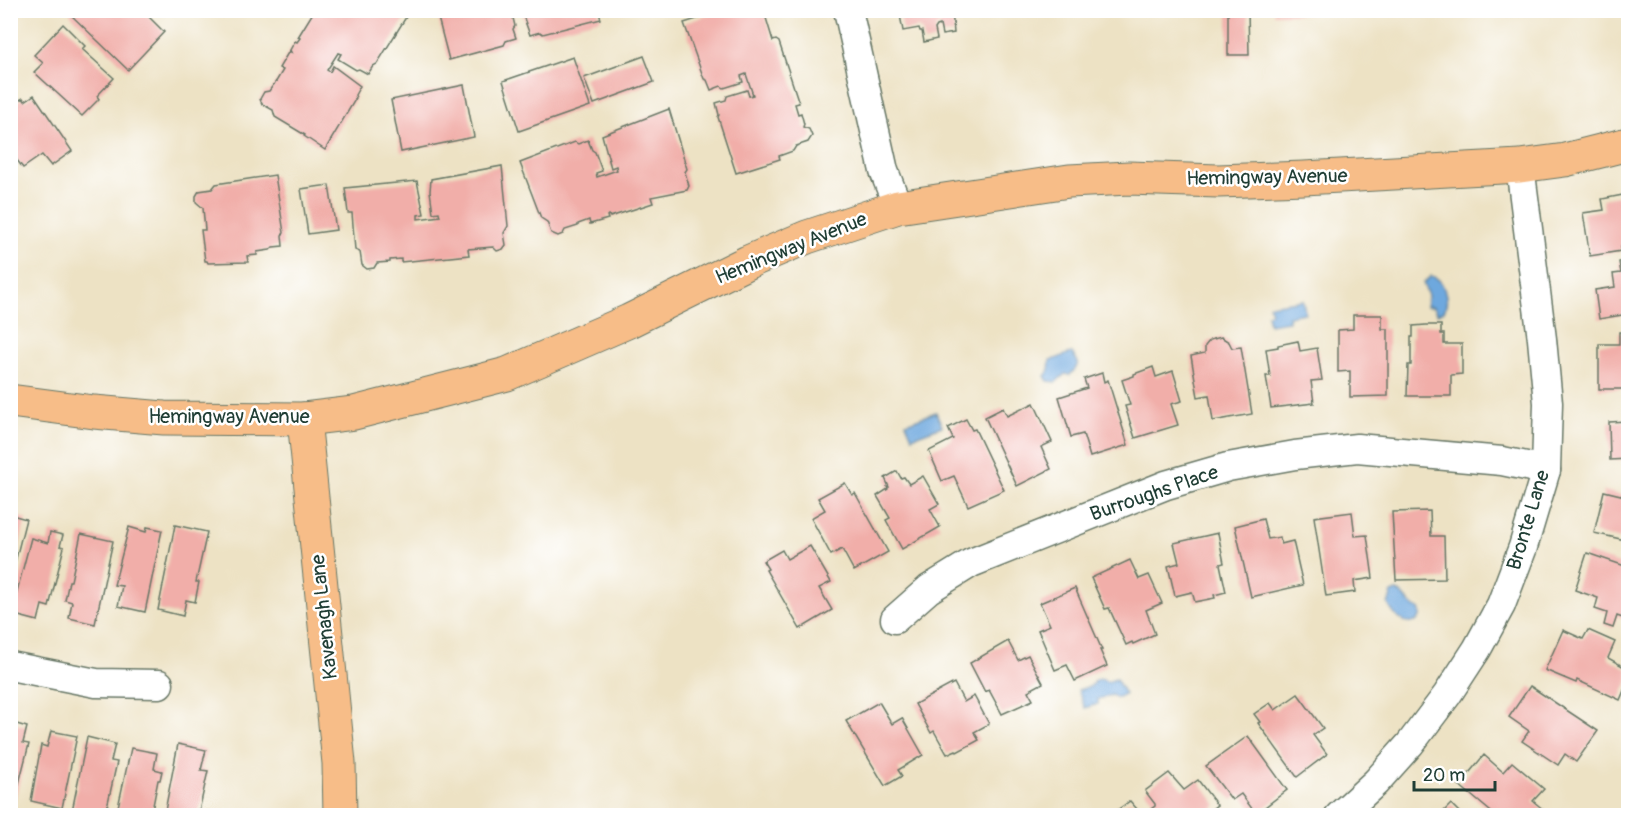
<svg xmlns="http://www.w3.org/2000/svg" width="1639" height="826" font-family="Pangolin,sans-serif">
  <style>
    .water { fill: #6ea8de; stroke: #467289; stroke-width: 1.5 }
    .building { fill: #f1aea9 }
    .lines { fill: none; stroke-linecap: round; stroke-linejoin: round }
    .minor-casing { stroke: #677766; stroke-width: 31 }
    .major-casing { stroke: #677766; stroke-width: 35 }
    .minor { stroke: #fff; stroke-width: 28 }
    .major { stroke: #f7bd88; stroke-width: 33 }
    .labels { text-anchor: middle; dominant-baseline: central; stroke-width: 5; stroke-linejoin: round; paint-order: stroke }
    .street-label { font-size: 20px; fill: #1f3d34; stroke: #fff }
  </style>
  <rect width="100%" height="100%" fill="#fff"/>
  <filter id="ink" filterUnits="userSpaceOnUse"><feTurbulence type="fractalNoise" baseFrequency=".0167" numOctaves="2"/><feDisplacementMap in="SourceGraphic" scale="12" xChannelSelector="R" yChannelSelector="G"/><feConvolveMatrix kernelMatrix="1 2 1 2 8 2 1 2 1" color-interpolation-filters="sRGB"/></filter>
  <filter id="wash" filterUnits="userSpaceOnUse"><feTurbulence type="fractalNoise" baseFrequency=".008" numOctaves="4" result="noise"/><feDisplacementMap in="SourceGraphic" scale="24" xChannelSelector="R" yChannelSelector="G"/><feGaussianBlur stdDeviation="1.35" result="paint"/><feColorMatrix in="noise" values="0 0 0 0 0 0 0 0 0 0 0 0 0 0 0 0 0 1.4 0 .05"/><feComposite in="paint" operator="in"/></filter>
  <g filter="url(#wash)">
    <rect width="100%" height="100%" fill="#ede2c4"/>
    <!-- water -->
    <g class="water">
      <path d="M1431 276C1444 278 1450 300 1444 311L1438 314 1433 307 1426 306 1428 296 1423 283Z"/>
      <path d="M1303 300 1305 313 1288 316 1289 321 1269 324 1267 314 1271 313 1269 305Z"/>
      <path d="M1072 353 1078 362 1076 368 1070 375 1065 374 1056 382 1048 381 1045 376 1049 371 1050 360C1059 359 1064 354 1072 353Z"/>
      <path d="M936 412 942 426 912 437 906 423Z"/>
      <path d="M1397 591C1407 595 1407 604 1419 609L1421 615 1416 622C1401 624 1394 616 1388 604L1392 593Z"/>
      <path d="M1102 679 1107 682 1116 679 1125 694 1116 698 1112 695 1098 699V704L1085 708 1078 690 1091 686 1096 680Z"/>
    </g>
    <g id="blocks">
      <!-- building -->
      <g class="building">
        <path d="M73 10H142L164 32 128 70 70 14Z"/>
        <path d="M319 10H402L408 14 377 64 373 66 368 74 359 69 356 70 338 59 341 54 338 53 327 70 330 72 333 66 360 86 355 95 356 98 325 150 304 136 305 135 275 117 273 110 262 104 260 99 264 92 269 91 277 80 283 70 279 68 289 51 291 52 290 50 295 41 297 42 300 38 298 37 314 11 317 13Z"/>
        <path d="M436 10H511L515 26 513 29 516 38 506 41 504 45 449 60Z"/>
        <path d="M521 10H598L601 19 543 34 540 32 530 35Z"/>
        <path d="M725 10H768L766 18 773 41 776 40 779 42 799 103 795 104 798 114 801 113 804 124 803 127 809 129 812 136 808 142 796 146 793 151 779 156 780 159 736 173 718 117 719 115 716 103 726 100 727 96 747 90 749 96 753 95 746 74 741 76 743 82 724 88 721 86 711 90 707 80 704 79 684 23Z"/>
        <path d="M899 10H952L954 33 942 35 940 25 937 26 935 29 937 39 924 42 922 31H920L919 28 903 31Z"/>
        <path d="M1228 10H1248L1249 55H1228Z"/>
        <rect x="1274" y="10" width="39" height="4"/>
        <path d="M63 24 85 46 82 49 114 78 97 96 99 99 82 116 34 72 43 63 34 55Z"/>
        <path d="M644 56 654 82 594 104 584 78Z"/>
        <path d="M573 57 590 106 519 131 503 81Z"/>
        <path d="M464 85 474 137 401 152 391 100Z"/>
        <path d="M34 95 72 151 51 166 42 155 23 168 10 151V101L13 104 23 98 25 101Z"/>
        <path d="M669 109 687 169 685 172 689 186 687 190 651 197 653 203 610 217 609 215 607 216 608 219 590 224 589 220 578 224V226L565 230 563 234 558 236 551 233 547 222 541 218 520 163 575 142 578 144 588 140 592 150 595 152 602 171 596 173 597 177 617 170 616 166 611 168 602 135Z"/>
        <path d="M502 166 508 226 504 233 506 245 503 249 497 251 493 247 468 249 469 255 401 262V259L390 260V262L377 263 374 268 367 269 362 265 360 252 355 250 352 213H348L345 188 417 181 424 214 418 215V219L440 216 439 212 433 213 430 191 431 179Z"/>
        <path d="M275 175 284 233 282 235 283 246 273 247 270 250 257 252V255L247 256 248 262 208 263 207 261H205L201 230H205L203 208 196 202V196L199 191 212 189 216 184Z"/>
        <path d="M329 185 336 230 308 234 301 189Z"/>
        <path d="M1628 194V246L1621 247V251L1590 256 1583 213 1604 210 1602 199Z"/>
        <path d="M1628 260V314L1599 319 1595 290 1615 287 1613 274 1621 273 1619 262Z"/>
        <path d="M1353 315H1382V329H1388V396L1350 397V371L1338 372V330L1353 329Z"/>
        <path d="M1426 325H1441V334H1444V344H1462V374L1451 375V396H1407L1408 365H1411V337H1413V326Z"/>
        <path d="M1619 332H1628V389H1599V344H1619Z"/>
        <path d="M1221 337 1229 342 1232 348 1241 347 1252 414 1213 421 1209 395 1198 397 1191 356 1205 353V346L1210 340Z"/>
        <path d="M1298 341 1300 351 1317 348 1322 380 1311 381 1314 403 1271 408 1266 376H1270L1266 349 1278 347V345Z"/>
        <path d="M1153 367 1156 377 1173 371 1182 401 1171 404 1178 425 1135 438 1125 406 1130 405 1122 380 1134 376V374Z"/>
        <path d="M1102 373 1104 382 1108 380 1128 445 1090 457 1083 434 1071 437 1059 397 1087 388 1084 379Z"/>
        <path d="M1034 403 1052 442 1041 447 1051 469 1017 486 985 417 1003 408 1007 416Z"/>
        <path d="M966 419 972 430 975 429 1004 490 968 506 954 476 942 481 929 451 953 439 948 428Z"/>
        <path d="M1628 421V459L1610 460 1609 422Z"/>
        <path d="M897 471 901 478 904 477 909 484 923 476 939 504 930 509 940 527 902 549 886 520 890 518 877 496 888 489 887 487H889L885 478Z"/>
        <path d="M845 483 852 495 855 493 888 552 854 571 842 549 831 555 811 518 825 510 818 498Z"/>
        <path d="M1628 485V536L1626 535 1625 540 1594 533 1604 491 1625 496Z"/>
        <path d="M1430 511 1431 536H1444L1445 579 1396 580 1392 512Z"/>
        <path d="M1352 512 1355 536 1367 535 1373 578 1354 581 1355 592 1326 596 1314 517Z"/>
        <path d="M12 515 26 519 11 578 10 520Z"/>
        <path d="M1263 519 1268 539 1280 537 1281 544 1293 541 1303 585 1251 597 1235 526Z"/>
        <path d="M175 525 207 532 196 582H199L195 602 186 600 183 616 158 610Z"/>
        <path d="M129 527 146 532 147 527 162 530 145 612 118 606 122 586 114 585Z"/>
        <path d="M50 532 63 535 60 546 64 547 49 607 42 605 38 621 11 614 31 538 48 543Z"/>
        <path d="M1218 533 1224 563 1220 564 1226 592 1214 595 1215 598 1195 602 1192 592 1175 596 1168 566 1179 563 1174 543Z"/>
        <path d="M81 534 113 541 95 624 69 618 72 602 65 600 69 581H71Z"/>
        <path d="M810 546 831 582 819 588 832 610 800 629 766 570 768 569 763 561 782 550 787 559Z"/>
        <path d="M1587 553 1628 567V620L1617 616 1613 628 1604 625 1607 613 1595 609 1598 598 1575 590Z"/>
        <path d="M1130 560 1139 579 1149 575 1162 603 1146 610 1155 634 1133 644 1132 642 1126 645 1109 608 1105 609 1091 578Z"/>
        <path d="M1075 588 1102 650H1100L1107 666 1075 681 1067 665 1055 670 1038 630 1050 625 1040 603Z"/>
        <path d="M1563 630 1583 639 1588 630 1615 642 1608 658 1628 669V681L1620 700 1577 680 1576 683 1545 670Z"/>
        <path d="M1008 641 1018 660 1028 655 1043 683 1028 691 1033 700 1002 714 989 690 985 692 970 663Z"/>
        <path d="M954 683 964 702 974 696 989 724 974 732 979 740 957 752 956 750 947 754 934 731 931 733 915 704Z"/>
        <path d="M1530 686 1598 731 1576 762 1565 754 1558 765 1522 741 1529 731 1509 717Z"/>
        <path d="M1298 694 1323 728 1313 735 1327 754 1297 777 1258 723 1260 722 1254 714 1270 703 1275 710Z"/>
        <path d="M879 702 892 724 902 718 923 755 898 770 902 776 885 786 846 721Z"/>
        <path d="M10 722 27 727 23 743 29 744 14 803 10 802Z"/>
        <path d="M51 731 77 736 62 808 31 801 41 745 47 747Z"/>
        <path d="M1248 736 1287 790 1256 814 1241 794 1232 800 1206 766Z"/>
        <path d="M87 737 115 744 111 761 117 762 105 816H71Z"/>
        <path d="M178 744 206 750 201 770 208 771 198 816H164Z"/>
        <path d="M131 748 157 753 154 769 162 771 160 780H158L151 816H116Z"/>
        <path d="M1484 755 1503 772 1512 762 1544 789 1533 801 1544 810 1539 816H1496L1459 785Z"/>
        <path d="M1169 773 1184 790 1198 780 1217 805 1208 812 1211 816H1156L1151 809 1155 806V804L1145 791Z"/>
        <path d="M1130 801 1143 816H1115L1113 813Z"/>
        <path d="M1451 804 1463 816H1439Z"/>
      </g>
    </g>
  </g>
  <g filter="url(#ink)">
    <use href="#blocks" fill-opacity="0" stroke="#677766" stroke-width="1.5"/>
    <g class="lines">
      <!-- minor casing -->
      <g class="minor-casing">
        <g id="minor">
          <path d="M848 10 884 171 898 207"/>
          <path d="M895 619 929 589 971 563 1166 485 1228 467 1295 455 1357 448 1502 461 1546 470"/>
          <path d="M10 666 96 683 159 684"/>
          <path d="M1339 816 1376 782 1410 744 1447 695 1477 649 1501 605 1523 547 1546 470 1548 403 1542 339 1520 166"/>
        </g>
      </g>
      <!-- major casing -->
      <g class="major-casing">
        <g id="major">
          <path d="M10 401 94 412 164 418 304 419 354 413 507 374 629 321 748 262 807 237 898 207 1069 181 1129 178 1218 181 1304 178 1520 166 1565 160 1628 144"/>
          <path d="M304 419 339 763 340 816"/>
        </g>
      </g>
      <!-- minor -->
      <use href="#minor" class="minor"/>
      <!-- major -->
      <use href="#major" class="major"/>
    </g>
  </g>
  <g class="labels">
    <!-- street labels -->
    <g class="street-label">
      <text transform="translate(1267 177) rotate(-1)">Hemingway Avenue</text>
      <text transform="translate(791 248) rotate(-22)">Hemingway Avenue</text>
      <text x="229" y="416">Hemingway Avenue</text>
      <text transform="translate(1154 493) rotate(-19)">Burroughs Place</text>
      <text transform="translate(1528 520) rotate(-73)">Bronte Lane</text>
      <text transform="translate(324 617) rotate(-96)">Kavenagh Lane</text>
    </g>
  </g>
  <!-- margin -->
  <rect width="1639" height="826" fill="none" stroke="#fff" stroke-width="36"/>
  <!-- scale -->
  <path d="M1414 781v9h81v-9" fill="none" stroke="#1f3d34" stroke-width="3"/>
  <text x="1423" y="781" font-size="18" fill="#1f3d34" stroke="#ffffff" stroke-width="4.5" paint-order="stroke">20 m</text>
</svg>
